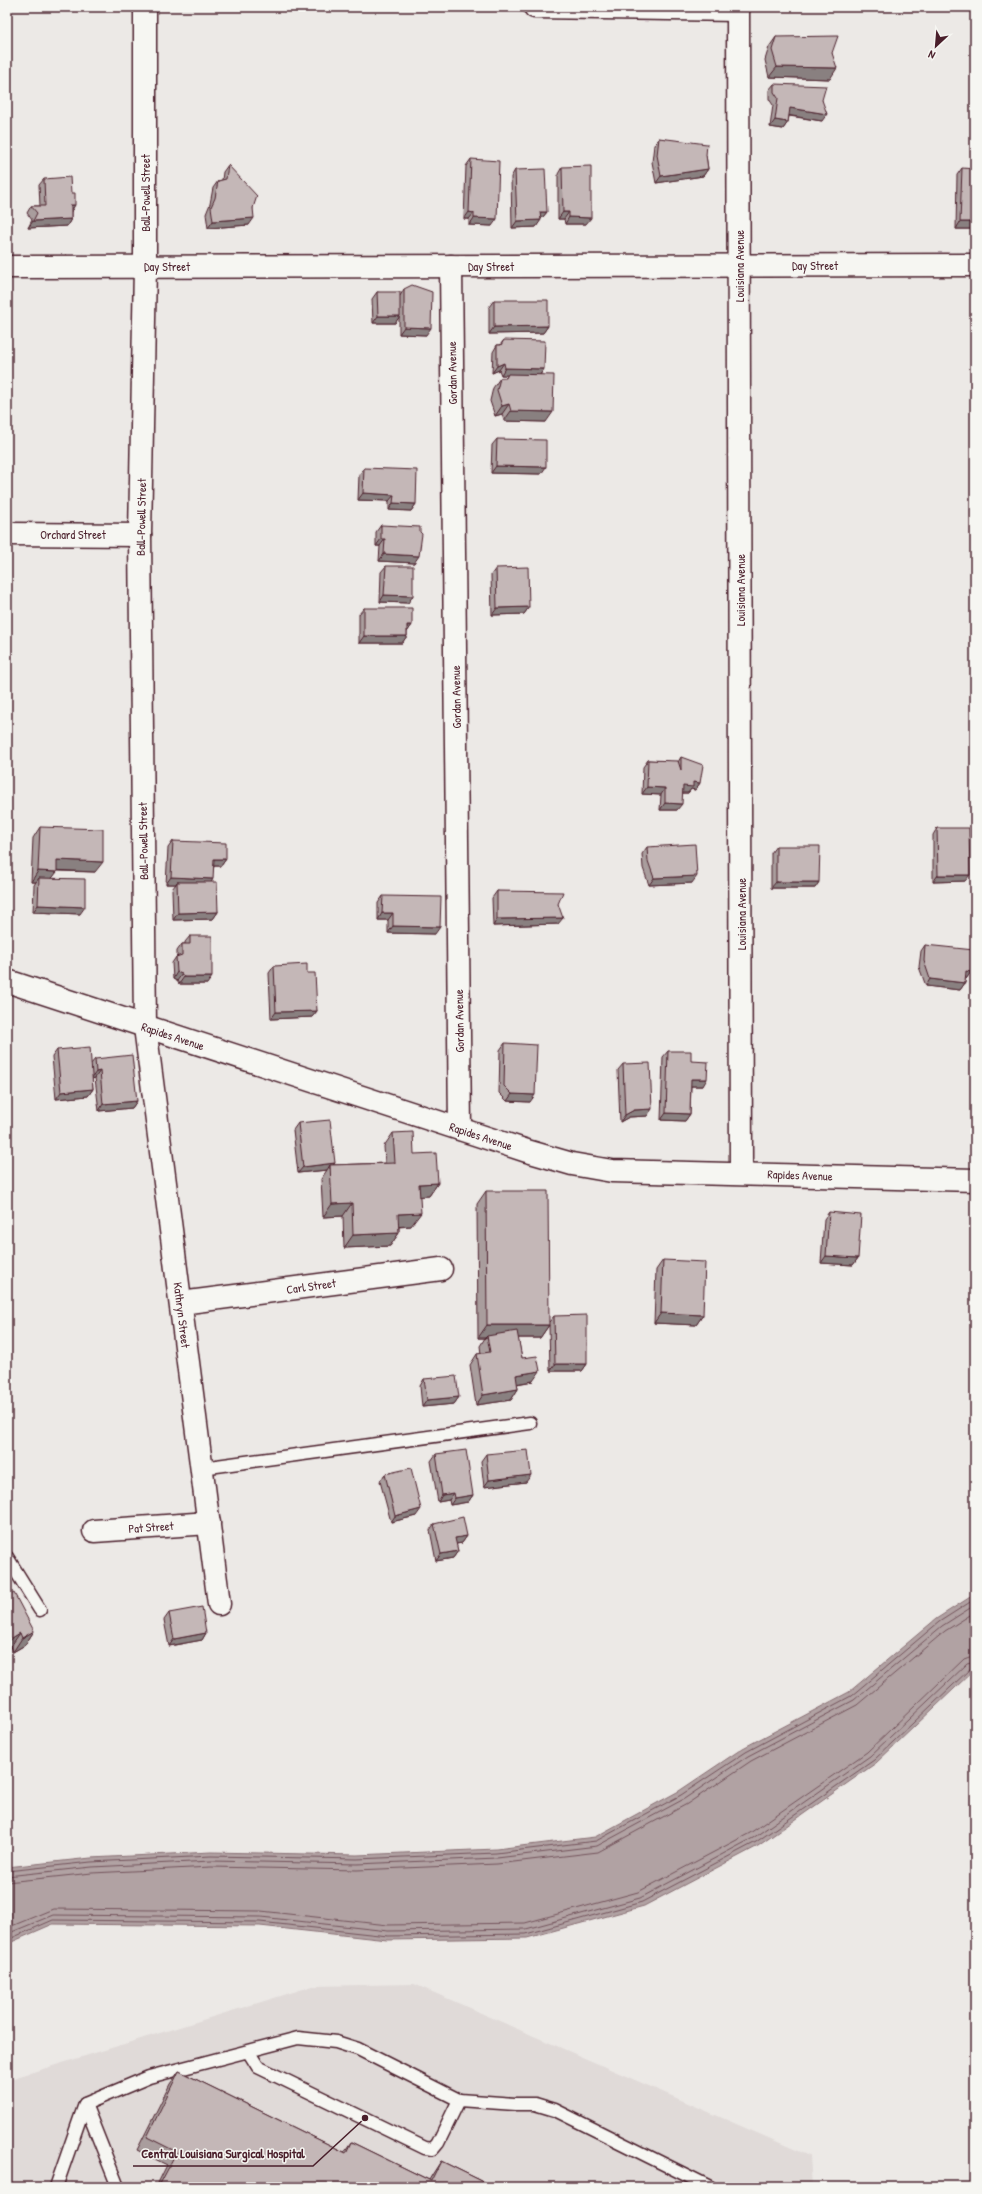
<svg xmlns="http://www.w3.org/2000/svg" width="982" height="2194" font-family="'Patrick Hand',sans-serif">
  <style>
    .built { fill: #e0dad8 }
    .water { fill: #b1a2a3; stroke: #886e73 }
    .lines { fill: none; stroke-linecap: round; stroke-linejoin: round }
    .shore { stroke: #73535b; stroke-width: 1 }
    .service-casing { stroke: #4a1f2b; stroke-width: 15 }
    .minor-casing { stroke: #4a1f2b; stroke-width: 25 }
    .secondary-casing { stroke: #4a1f2b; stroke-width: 25 }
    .service { stroke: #f6f6f2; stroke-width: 12 }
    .minor { stroke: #f6f6f2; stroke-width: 22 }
    .secondary { stroke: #f6f6f2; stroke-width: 22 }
    .wall { fill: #a99d9d; stroke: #4a1f2b }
    .shaded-wall { fill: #898080; stroke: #4a1f2b }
    .building { fill: #c4b7b7; stroke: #4a1f2b }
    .labels { text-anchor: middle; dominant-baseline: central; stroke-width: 3; stroke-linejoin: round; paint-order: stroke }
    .street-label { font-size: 12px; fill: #4a1f2b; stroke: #f6f6f2 }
    .leader { fill: none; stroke: #4a1f2b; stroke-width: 1.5 }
    .callout-dot { fill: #4a1f2b; stroke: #f6f6f2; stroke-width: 1.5 }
    .callout-label { font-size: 13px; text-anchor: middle; font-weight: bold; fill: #4a1f2b; stroke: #f6f6f2; stroke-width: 3; stroke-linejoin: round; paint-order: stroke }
  </style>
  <rect width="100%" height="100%" fill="#ece9e6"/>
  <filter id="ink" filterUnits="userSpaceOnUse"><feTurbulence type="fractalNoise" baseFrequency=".025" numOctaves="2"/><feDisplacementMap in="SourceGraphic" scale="8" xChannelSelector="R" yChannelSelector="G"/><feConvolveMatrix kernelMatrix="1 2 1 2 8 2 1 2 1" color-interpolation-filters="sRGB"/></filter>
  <g filter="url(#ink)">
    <!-- built -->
    <path class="built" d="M414 1984 810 2156 812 2186 7 2187V2080L313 1986Z"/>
    <!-- water -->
    <path class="water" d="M975 1594V1669L876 1763 758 1846 644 1906 527 1938 387 1940 260 1926 53 1924 7 1944V1867L91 1858 211 1852 357 1855 496 1849 595 1837 679 1791 743 1748 849 1692 936 1619Z"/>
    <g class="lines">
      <!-- shore -->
      <g class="shore">
        <path d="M7 1871 91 1862 211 1856 357 1859 496 1853 596 1841 681 1795 746 1752 851 1696 939 1622 975 1599"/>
        <path d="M7 1876 92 1867 211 1861 357 1864 497 1858 597 1846 684 1799 748 1756 854 1700 942 1626 975 1605"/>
        <path d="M7 1882 92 1873 211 1867 357 1870 497 1864 598 1852 687 1804 751 1761 857 1705 945 1631 975 1612"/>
        <path d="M7 1928 53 1909 261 1911 388 1925 525 1923 638 1892 750 1833 867 1752 964 1659 975 1655"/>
        <path d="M7 1934 53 1915 261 1917 388 1931 526 1929 640 1898 753 1838 870 1756 967 1664 975 1662"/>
        <path d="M7 1940 53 1920 260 1922 388 1936 526 1934 642 1902 756 1842 874 1760 971 1668 975 1667"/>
      </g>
      <!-- service casing -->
      <g class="service-casing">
        <g id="service">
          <path d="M202 1468 530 1423"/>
          <path d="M7 1557 40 1610"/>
          <path d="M459 2100 515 2104H535L555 2110 710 2187"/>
          <path d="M85 2104 118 2187"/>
          <path d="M56 2187 85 2104 149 2077 298 2038 336 2042 358 2049 459 2100 438 2143 433 2149 425 2148 258 2067 248 2051"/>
        </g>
      </g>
      <!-- minor casing -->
      <g class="minor-casing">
        <g id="minor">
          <path d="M145 7V266L140 535 145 1027 219 1604"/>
          <path d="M535 7 738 10"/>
          <path d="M738 7 741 1173"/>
          <path d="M451 266 460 1129"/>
          <path d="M7 267 975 265"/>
          <path d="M7 534 140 535"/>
          <path d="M181 1303 441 1269"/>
          <path d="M94 1531 209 1523"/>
        </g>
      </g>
      <!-- secondary casing -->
      <g class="secondary-casing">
        <path id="secondary" d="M7 981 527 1151 572 1164 612 1171 975 1180"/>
      </g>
      <!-- service -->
      <use href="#service" class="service"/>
      <!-- minor -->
      <use href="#minor" class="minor"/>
      <!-- secondary -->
      <use href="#secondary" class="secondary"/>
    </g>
    <!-- wall -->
    <g class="wall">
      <path d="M776 37 832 53 830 79 769 77 765 60 769 47Z"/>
      <path d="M774 84 822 100V121L789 116 788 122 783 129 770 127 773 105 769 99V90Z"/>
      <path d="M659 138 706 155 708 169 703 176 656 183 652 162 654 145Z"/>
      <path d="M471 159 492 226 469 225V219H464L466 166Z"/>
      <path d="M228 165 253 208 249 225 208 228 206 214 210 204 213 188 218 181 222 180 223 172Z"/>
      <path d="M562 167 586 224H565L564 219H558V174Z"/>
      <path d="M962 168 975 229H956L957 175Z"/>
      <path d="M515 170 547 212 542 218 541 219 536 227 512 228 511 177Z"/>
      <path d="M44 179 71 212V219L67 226 28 228 32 220 27 213 31 206H40L39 185Z"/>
      <path d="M404 289 426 335 399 334V317L395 323H373L372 299 377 292 400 296Z"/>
      <path d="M494 300 548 326 543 333 489 334V307Z"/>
      <path d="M504 340 544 369 540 375 546 422 504 421 502 414 495 416 490 401 493 388 500 378H506L508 375H501L499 370 492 373 493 352 497 345H500Z"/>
      <path d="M497 439 541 474 491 473 492 445Z"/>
      <path d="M364 468 416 504 411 511 389 510V501L358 500 359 475Z"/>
      <path d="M381 525 414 563 379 561 380 546H376V532Z"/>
      <path d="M386 566 408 603 380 602 381 572Z"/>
      <path d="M496 568 529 607 524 614 492 615 491 575Z"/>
      <path d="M364 608 412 625 407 632V636L402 643H359V614Z"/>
      <path d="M681 757 700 783 695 790 691 789 688 793H682L677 810H660L661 795 642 794 643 767 648 760 678 762Z"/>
      <path d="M40 827 95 872 57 871 52 878 80 914 33 912 34 885 36 882H31L33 838Z"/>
      <path d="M937 828 965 881 933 882V835Z"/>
      <path d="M173 841 226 859 221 866H214L211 882 218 912 213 919 173 920 172 889 176 884H166L168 848Z"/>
      <path d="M776 846 819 882 815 888H771V853Z"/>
      <path d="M647 847 692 883 649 885 643 868 642 854Z"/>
      <path d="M497 891 558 904V924L493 926 492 898Z"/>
      <path d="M383 896 435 934 388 933V920H378V903Z"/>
      <path d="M190 936 207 984H179L177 981 173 979 172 963 176 957 177 956V951L182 944H185V942Z"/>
      <path d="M925 945 971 972 966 979H965V983L960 990 926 986 919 967 921 951Z"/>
      <path d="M274 966 307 973 317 1011 312 1017 271 1019 269 973Z"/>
      <path d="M505 1043 530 1102 507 1101 499 1093 500 1050Z"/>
      <path d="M57 1050 91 1064 95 1059 137 1101 132 1108 99 1111 95 1078 92 1079 93 1089 88 1096 56 1099 52 1057Z"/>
      <path d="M668 1051 691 1061 703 1086H691L690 1114 685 1121 661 1120 663 1057Z"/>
      <path d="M623 1064 647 1116 629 1117 620 1122 618 1070Z"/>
      <path d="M298 1123 333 1165 385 1163 384 1146 393 1133 414 1154 438 1183 429 1196H420L411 1226 399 1227V1233L390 1246 344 1248 343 1216 323 1217 321 1179 327 1170 298 1173 293 1130Z"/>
      <path d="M486 1191 549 1322 554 1316 587 1364 582 1371H550L549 1325 540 1338H518L522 1358 533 1381 517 1384 518 1389 511 1400 476 1405 470 1365 477 1354H481L480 1346 485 1338H478L477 1204Z"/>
      <path d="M829 1212 858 1258 853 1265 821 1263 824 1219Z"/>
      <path d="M663 1260 703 1315 696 1325 654 1323 656 1270Z"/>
      <path d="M424 1379 459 1397 454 1404 422 1407 420 1386Z"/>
      <path d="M436 1454 473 1495 468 1502 450 1505 449 1500 438 1502 431 1461Z"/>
      <path d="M486 1454 526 1482 484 1487 481 1461Z"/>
      <path d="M385 1474 416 1516 391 1522 380 1481Z"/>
      <path d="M434 1524 467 1536 462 1543 456 1544 458 1551 453 1558 436 1561 430 1530Z"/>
      <path d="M7 1597 34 1631 25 1645 13 1652 11 1646 7 1649Z"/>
      <path d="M169 1613 206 1633 202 1640 169 1646 164 1620Z"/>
      <path d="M179 2071 344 2152 351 2142 429 2180 432 2175 441 2161 494 2187H156L167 2165 137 2150 170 2084Z"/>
    </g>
    <!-- shaded-wall -->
    <g class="shaded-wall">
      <path d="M777 67 837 68 830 79 769 77Z"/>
      <path d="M790 108 827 114 822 121 786 115Z"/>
      <path d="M775 120 788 122 783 129 770 127Z"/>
      <path d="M708 169 703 176 656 183 661 176Z"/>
      <path d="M71 205H75L71 212Z"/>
      <path d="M469 212 474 213 469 219H464Z"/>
      <path d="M540 212H547L542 218 535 219Z"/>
      <path d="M563 212H569L564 219H558Z"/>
      <path d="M569 217 591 218 586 224H565Z"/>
      <path d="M254 218 249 225 208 228 213 221Z"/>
      <path d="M474 218 497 219 492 226 469 225Z"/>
      <path d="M71 219 67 226 28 228 33 221Z"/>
      <path d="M541 220 536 227 512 228 517 221Z"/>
      <path d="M960 222H975V229H956Z"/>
      <path d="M378 316H400L395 323H373Z"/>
      <path d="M548 326 543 333 489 334 494 327Z"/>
      <path d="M404 327 431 328 426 335 399 334Z"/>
      <path d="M504 363 499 370 492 373 497 366Z"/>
      <path d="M505 368 544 369 539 376 501 375Z"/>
      <path d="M509 404 502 414 495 416 502 406Z"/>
      <path d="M511 411 553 412 546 422 504 421Z"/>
      <path d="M496 466 546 467 541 474 491 473Z"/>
      <path d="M363 493 394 495 389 501 358 500Z"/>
      <path d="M393 503 416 504 411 511 389 510Z"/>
      <path d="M381 539H385L380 546H376Z"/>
      <path d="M384 554 419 556 414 563 379 561Z"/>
      <path d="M384 595 413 596 408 603 380 602Z"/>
      <path d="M529 607 524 614 492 615 497 608Z"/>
      <path d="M407 625H412L407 632Z"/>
      <path d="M364 636H407L402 643H359Z"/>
      <path d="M693 782 700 783 695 790 691 789 688 793H678L683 786Z"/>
      <path d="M647 787 665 788 661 795 642 794Z"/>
      <path d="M665 803 682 804 677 810H660Z"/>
      <path d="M214 859H226L221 866H209Z"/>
      <path d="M57 860 103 862 95 872 50 870Z"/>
      <path d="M38 871 57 872 49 882 39 878 36 882H31Z"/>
      <path d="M938 875H970L965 881 933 882Z"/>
      <path d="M697 876 692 883 649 885 654 878Z"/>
      <path d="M171 877 213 879 209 886 177 882 176 884H166Z"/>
      <path d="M776 882H819L815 888H771Z"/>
      <path d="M38 905 85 907 80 914 33 912Z"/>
      <path d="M218 912 213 919 173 920 178 913Z"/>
      <path d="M382 913H393L388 920H378Z"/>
      <path d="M563 918 558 924 493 926 497 919Z"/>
      <path d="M393 926 440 927 435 934 388 933Z"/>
      <path d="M966 971 971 972 966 979 961 978Z"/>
      <path d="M177 972 182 974 177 981 173 979Z"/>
      <path d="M184 977H212L207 984H179Z"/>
      <path d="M930 979 965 983 960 990 926 986Z"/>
      <path d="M317 1011 312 1017 271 1019 276 1012Z"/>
      <path d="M100 1071 95 1078 91 1079 96 1072Z"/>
      <path d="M691 1079H707L703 1086H686Z"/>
      <path d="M93 1089 88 1096 56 1099 61 1092Z"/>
      <path d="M512 1094 535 1095 530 1102 507 1101Z"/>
      <path d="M137 1101 132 1108 99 1111 103 1104Z"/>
      <path d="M652 1109 647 1116 629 1117 620 1122 625 1115 634 1110Z"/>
      <path d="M666 1113 690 1114 685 1121 661 1120Z"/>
      <path d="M335 1163 330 1169V1165L327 1170 298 1173 303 1167Z"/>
      <path d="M438 1183 429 1196 410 1197 419 1184Z"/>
      <path d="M352 1203 343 1216 323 1217 332 1204Z"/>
      <path d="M421 1213 411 1226 389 1227 398 1214Z"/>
      <path d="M399 1233 390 1246 344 1248 353 1235Z"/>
      <path d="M826 1256 858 1258 853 1265 821 1263Z"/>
      <path d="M661 1313 703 1315 696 1325 654 1323Z"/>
      <path d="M487 1325H549L540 1338H487V1336L485 1338H478Z"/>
      <path d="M555 1364H587L582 1371H550Z"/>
      <path d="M540 1371 533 1381 509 1385 516 1375Z"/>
      <path d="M518 1389 511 1400 476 1405 483 1395Z"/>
      <path d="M459 1397 454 1404 422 1407 427 1400Z"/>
      <path d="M531 1475 526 1482 484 1487 489 1480Z"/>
      <path d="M454 1493 449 1500 438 1502 442 1495Z"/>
      <path d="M473 1495 468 1502 450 1505 455 1498Z"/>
      <path d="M421 1509 416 1516 391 1522 395 1516Z"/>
      <path d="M467 1536 462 1543 450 1545 455 1538Z"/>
      <path d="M458 1551 453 1558 436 1561 441 1554Z"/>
      <path d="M34 1631 25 1645 13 1652 22 1638Z"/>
      <path d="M20 1633 11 1646 7 1649V1641Z"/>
      <path d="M206 1633 202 1640 169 1646 174 1639Z"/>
    </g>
    <!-- building -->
    <g class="building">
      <path d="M838 36 832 53 837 68 777 67 772 50 776 37Z"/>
      <path d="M774 84 826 86 822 100 827 114 790 108 788 122 775 120 778 98 774 92Z"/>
      <path d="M659 138 707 144 706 155 708 169 661 176 657 155Z"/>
      <path d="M471 159 499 161 497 219 474 218V213L469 212Z"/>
      <path d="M228 165 257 196 253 208 254 218 213 221 211 207 215 198 218 181 226 179Z"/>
      <path d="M591 166V218L569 217V212H563L562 167Z"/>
      <path d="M962 168 975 169V222H960Z"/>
      <path d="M545 169 547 212H540L541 220 517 221 515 170Z"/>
      <path d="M70 177 71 193H75V205H71V219L33 221 37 213 31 206H45L44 179Z"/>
      <path d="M412 285 432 292 431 328 404 327V289Z"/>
      <path d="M377 292H400V316H378Z"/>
      <path d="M494 300H548V326L494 327Z"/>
      <path d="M504 340 545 341 544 369 505 368 504 363 497 366V345H501Z"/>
      <path d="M508 374 554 375 553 412 511 411 509 404 502 406 497 390 500 378H506Z"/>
      <path d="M497 439 546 440V467L496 466Z"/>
      <path d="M364 468 417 470 416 504 393 503 394 495 363 493Z"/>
      <path d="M381 525 420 527V532L422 534 419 556 384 554 385 539H381Z"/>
      <path d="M386 566H413V596L384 595Z"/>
      <path d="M528 567 529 607 497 608 496 568Z"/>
      <path d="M364 608H412V625H407V636H364Z"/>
      <path d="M681 757 703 765 700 783 693 782V787L683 786 682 804 665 803V788L647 787 648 760 678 761 681 770Z"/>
      <path d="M40 827 103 829V862L57 860V872L38 871Z"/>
      <path d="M937 828H969L970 875H938Z"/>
      <path d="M173 841 226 843V859H214L213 879 171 877Z"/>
      <path d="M695 844 697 876 654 878 648 861 647 847Z"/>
      <path d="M776 846H820L819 882H776Z"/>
      <path d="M39 878 85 879V907L38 905Z"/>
      <path d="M177 882H217L218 912 178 913Z"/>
      <path d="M497 891 563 892 558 904 563 918 497 919Z"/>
      <path d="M383 896 441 897 440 927 393 926V913H382Z"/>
      <path d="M190 936H212V977H184L182 974 177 972 176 957 182 955V944H190Z"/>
      <path d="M925 945 974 950 971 972 966 971 965 983 930 979 924 961Z"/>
      <path d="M307 964V973H315L317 1011 276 1012 274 966Z"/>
      <path d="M505 1043 537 1045 535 1095 512 1094 504 1086Z"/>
      <path d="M90 1047 93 1089 61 1092 57 1050Z"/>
      <path d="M668 1051H691V1061L708 1062 707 1079H691L690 1114 666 1113Z"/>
      <path d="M132 1055 137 1101 103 1104 100 1071 96 1072 95 1059Z"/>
      <path d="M650 1063 652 1109 634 1110 625 1115 623 1064Z"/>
      <path d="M330 1120 335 1163 303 1167 298 1123Z"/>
      <path d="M413 1132 414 1154 436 1153 438 1183 419 1184 421 1213 398 1214 399 1233 353 1235 352 1203 332 1204 330 1165 395 1163 393 1133Z"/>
      <path d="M486 1191H548L549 1325H487Z"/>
      <path d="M829 1212 861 1215 858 1258 826 1256Z"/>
      <path d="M663 1260 705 1262 703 1315 661 1313Z"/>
      <path d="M587 1315V1364H555L554 1316Z"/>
      <path d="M517 1331 522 1358 537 1356 540 1371 516 1375 518 1389 483 1395 477 1354 490 1352 487 1336Z"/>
      <path d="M456 1376 459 1397 427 1400 424 1379Z"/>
      <path d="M466 1450 473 1495 455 1498 454 1493 442 1495 436 1454Z"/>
      <path d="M528 1450 531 1475 489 1480 486 1454Z"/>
      <path d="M411 1468 421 1509 395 1516 385 1474Z"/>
      <path d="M463 1517 467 1536 455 1538 458 1551 441 1554 434 1524Z"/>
      <path d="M14 1593 34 1631 22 1638 20 1633 7 1641V1597Z"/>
      <path d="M202 1607 206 1633 174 1639 169 1613Z"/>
      <path d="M179 2071 346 2153 351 2142 431 2181 441 2161 494 2187H167L160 2184 177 2152 147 2137Z"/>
    </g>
  </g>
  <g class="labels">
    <!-- street labels -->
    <g class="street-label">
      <text transform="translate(145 193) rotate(-90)">Ball-Powell Street</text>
      <text x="815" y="265">Day Street</text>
      <text x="167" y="266">Day Street</text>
      <text x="491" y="266">Day Street</text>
      <text transform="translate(739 266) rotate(-90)">Louisiana Avenue</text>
      <text transform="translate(452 373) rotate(-91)">Gordan Avenue</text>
      <text transform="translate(141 517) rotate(-89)">Ball-Powell Street</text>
      <text x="73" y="534">Orchard Street</text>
      <text transform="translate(740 590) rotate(-90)">Louisiana Avenue</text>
      <text transform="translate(456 697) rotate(-91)">Gordan Avenue</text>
      <text transform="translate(143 841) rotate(-91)">Ball-Powell Street</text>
      <text transform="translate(741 914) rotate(-90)">Louisiana Avenue</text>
      <text transform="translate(459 1021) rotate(-91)">Gordan Avenue</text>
      <text transform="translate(173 1036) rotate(18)">Rapides Avenue</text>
      <text transform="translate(481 1136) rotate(18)">Rapides Avenue</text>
      <text transform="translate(800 1175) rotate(2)">Rapides Avenue</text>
      <text transform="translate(311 1286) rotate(-8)">Carl Street</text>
      <text transform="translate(182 1315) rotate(83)">Kathryn Street</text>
      <text transform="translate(151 1527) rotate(-4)">Pat Street</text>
    </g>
  </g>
  <!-- callouts -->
  <path class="leader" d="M365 2118L313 2166H133"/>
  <circle class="callout-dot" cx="365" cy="2118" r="4"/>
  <g class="callout-label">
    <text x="223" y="2158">Central Louisiana Surgical Hospital</text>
  </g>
  <!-- margin -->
  <rect width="982" height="2194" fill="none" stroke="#f6f6f2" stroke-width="24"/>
  <rect x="12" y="12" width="958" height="2170" fill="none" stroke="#4a1f2b" stroke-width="1.5" filter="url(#ink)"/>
  <!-- north arrow -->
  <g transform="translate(936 46) rotate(206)" stroke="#f6f6f2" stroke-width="3" paint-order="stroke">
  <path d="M0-3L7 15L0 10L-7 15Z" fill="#4a1f2b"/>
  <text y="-6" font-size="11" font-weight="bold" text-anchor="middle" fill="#4a1f2b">N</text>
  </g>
</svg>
